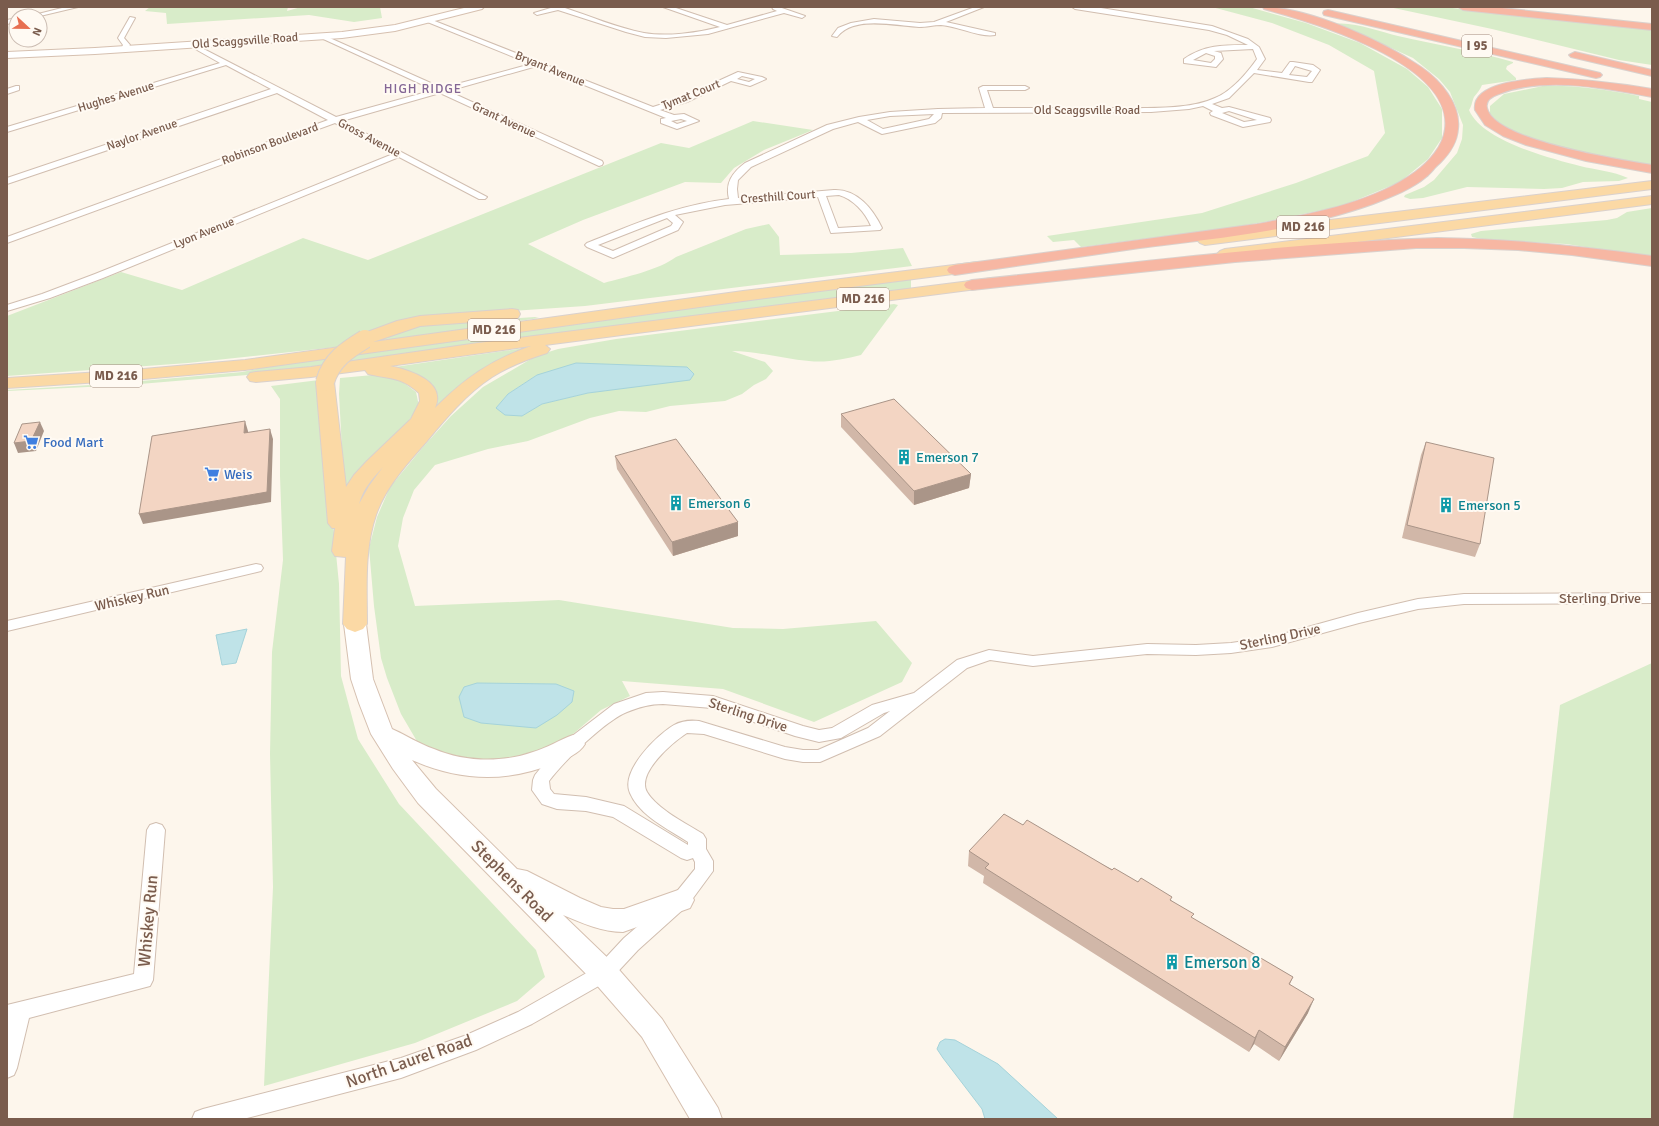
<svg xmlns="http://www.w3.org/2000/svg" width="1659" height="1126" font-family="Signika,sans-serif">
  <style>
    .green { fill: #d8ecc9; fill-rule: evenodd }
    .water { fill: #bfe3e8; stroke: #a5d3da }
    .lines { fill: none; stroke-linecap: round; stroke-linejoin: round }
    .street-casing { stroke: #d1beb0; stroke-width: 2 }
    .secondary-casing { stroke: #d6c0b0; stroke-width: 2 }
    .primary-casing { stroke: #dad1cd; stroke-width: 2 }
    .highway-casing { stroke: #dad1cd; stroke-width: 2 }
    .street { fill: #fff; fill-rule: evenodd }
    .secondary { fill: #fff; fill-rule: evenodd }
    .primary { fill: #fbd9a5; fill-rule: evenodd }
    .highway { fill: #f7b7a3; fill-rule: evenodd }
    .primary-bridge-casing { stroke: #dad1cd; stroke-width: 20; stroke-linecap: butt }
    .primary-bridge { stroke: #fbd9a5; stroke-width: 18 }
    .wall { fill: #d1b7a8 }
    .shaded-wall { fill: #aa9588 }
    .building { fill: #f3d5c3; stroke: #aa9588 }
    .labels { text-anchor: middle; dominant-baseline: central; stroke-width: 4; stroke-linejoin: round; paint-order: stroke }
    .far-street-label { font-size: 12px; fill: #7a5c4d; stroke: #fffaf3 }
    .shield { fill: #fffaf3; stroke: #a28b7f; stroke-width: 1 }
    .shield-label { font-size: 13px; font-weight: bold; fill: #7a5c4d }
    .far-neighbourhood-label { font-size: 13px; letter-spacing: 1px; fill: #846695; stroke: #fffaf3 }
    .shop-label { font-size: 14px; fill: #366cbe; stroke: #fffaf3; text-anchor: start }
    .culture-label { font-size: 14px; fill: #0d838f; stroke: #fffaf3; text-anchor: start }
    .street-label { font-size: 14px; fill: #7a5c4d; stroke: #fffaf3 }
    .near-street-label { font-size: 17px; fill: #7a5c4d; stroke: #fffaf3 }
    .near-culture-label { font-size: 17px; fill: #0d838f; stroke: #fffaf3; text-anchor: start }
  </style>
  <rect width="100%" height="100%" fill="#fdf6ec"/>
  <!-- green -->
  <g class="green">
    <path d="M150 7H288L287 11 301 7H380L382 18 354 22 309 15 167 24 166 13 145 11Z"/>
    <path d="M1212 7H1249L1306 23 1360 43 1407 69 1428 87 1442 109V138L1428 159 1400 182 1342 206 1264 222 1221 229 1081 247 1074 240 1053 242 1047 236 1202 213 1296 183 1368 156 1385 133 1374 71 1329 45 1272 23Z"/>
    <path d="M1389 7H1443L1652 29V65L1619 60 1492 29Z"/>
    <path d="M1335 24C1352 21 1381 32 1398 36 1437 45 1475 51 1513 62V63L1507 66 1506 69 1516 78V80L1482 85C1480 90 1477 93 1474 97 1472 101 1472 106 1469 110 1482 141 1550 158 1580 166 1596 170 1613 171 1628 178L1619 181 1583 182 1562 188 1544 189 1467 187 1423 198 1410 199 1404 197 1405 195 1424 187 1434 180 1457 153 1462 139 1463 125 1450 92 1439 79 1413 58 1378 42Z"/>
    <path d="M1543 86C1575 85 1607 90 1639 96V99L1652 102V167L1537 142 1500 125 1490 114V106L1504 94Z"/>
    <path d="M753 121 813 130 764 150 734 168 721 183 685 182 583 220 528 244 604 283C625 277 659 270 676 257L746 229 769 224 779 237 780 255 851 253 903 248 912 266 585 306 465 314 346 346 188 363 7 376V316L121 272 182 290 303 238 368 260 661 143 689 148Z"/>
    <path d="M1652 208V257L1566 244 1487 240 1472 237 1471 234 1481 231 1607 220 1617 218 1627 212Z"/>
    <path d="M911 279V290L270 373 128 385 7 391V390L108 384 242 372 287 363 512 331Z"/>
    <path d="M894 304 898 305 861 355C844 359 827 363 809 361 783 359 758 351 732 351L765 362 773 371 766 379 754 385 742 394 725 401 670 406 646 412 619 411 590 418 528 441 488 449 435 465 414 490 403 518 398 546 415 606 559 600 733 628 783 629 876 621 912 663 902 682 814 722 723 689 622 681 630 696 601 710 572 735 549 751 521 761 462 763 418 743 401 714 387 678 381 658 374 606 369 548 377 517 390 487 423 447 451 416 483 387 536 356 558 349 616 339ZM537 375 639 385 588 393 542 404 522 416 496 408 508 394Z"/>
    <path d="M535 317 539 318 366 344 425 324Z"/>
    <path d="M531 347 478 374 352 519 354 502 435 397 388 368Z"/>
    <path d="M373 375 400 380 416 392 419 406 405 426 346 488 344 487 339 394 340 378Z"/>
    <path d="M319 380 339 584 341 676 358 739 399 804 536 950 545 977 517 1001 415 1043 264 1086 273 887 270 754 272 652 283 560 280 476V399L271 386Z"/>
    <path d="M1652 663V1119H1513L1560 705Z"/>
  </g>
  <!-- water -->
  <g class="water">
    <path d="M576 363 687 367 694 374 690 380 588 393 542 404 522 416 505 415 496 408 508 394 537 375Z"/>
    <path d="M247 629 236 663 222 665 216 635Z"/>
    <path d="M477 683 556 684 574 691 572 702 557 715 536 728 481 723 464 717 459 697 464 687Z"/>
    <path d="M945 1039 955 1040 998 1064 1058 1119H985L982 1109 943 1058 937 1049 940 1042Z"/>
  </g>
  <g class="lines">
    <!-- street casing -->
    <g class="street-casing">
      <g id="street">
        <path d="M66 7H78L40 16H30Z"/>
        <path d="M554 7H565V8C590 16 617 28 644 33 667 37 697 33 720 27L663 7H673L727 25 777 11 773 9 772 7H779L805 16 802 18 784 13 708 34 666 38 645 37 626 32 558 10 537 15 534 13Z"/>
        <path d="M975 7H984L946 22 995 33V35C981 38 957 26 941 25 934 25 927 27 919 27 896 26 854 15 837 37L832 36 838 28 851 23 874 19 920 23 934 22Z"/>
        <path d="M1072 7 1101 8 1212 26 1248 39 1259 47 1265 59 1257 70 1282 73 1290 62H1293L1313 65 1320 70 1312 82H1309L1254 73 1229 98 1212 104 1222 108 1229 107 1270 118 1271 120 1270 122 1243 127 1211 115 1210 113 1213 111 1203 106 1189 109 1151 112 942 113 941 118 935 123 882 134 858 122 833 129 751 167 738 180 737 189 738 198 834 190C857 189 873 209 882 228L880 230 831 233 818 197 725 205 675 215 683 222 678 230 613 258 587 247 585 245 587 243C635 224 677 205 729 199 725 183 732 173 745 163L827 125 859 117 890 112 938 109 985 108 979 88 983 86H1025L1029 88 1025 90H987L993 108C1034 108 1075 108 1115 108 1144 108 1190 110 1215 98 1232 91 1247 73 1257 59L1253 49 1214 51 1221 53 1223 59 1216 67 1184 63V59C1204 45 1223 45 1248 45L1227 35 1209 30 1075 9ZM1206 53 1215 56V59L1211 63 1193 60ZM1295 66 1312 71 1307 77 1289 75ZM1229 111 1257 120 1244 122 1222 113ZM934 114 929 119 883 129 867 120 890 116ZM839 195C853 199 865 212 871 226L838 228 826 196ZM667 218 673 223 671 226 613 251 598 245Z"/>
        <path d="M130 17 135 18 124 38 130 45 127 50 125 51 121 49 123 45 118 38Z"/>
        <path d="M16 18V22L7 24V20Z"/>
        <path d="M427 18 653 107 681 98 738 72 762 77 766 79 750 86 731 81 687 102 660 110 674 115 684 114 699 121 677 129 661 123V119L666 118 537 66 448 91 602 161 603 163 602 165 599 166 440 93 342 121 487 197 485 199H479L399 157 103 278 50 298 7 311V305L42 294 95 274 393 154 335 123 7 243V237L328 120 277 93 7 184V178L271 89 226 65 7 132V127L220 63 190 46 189 45 192 43 336 117 434 90 319 37V35H323L442 88 531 64 425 21V19ZM742 76 755 79 749 82 737 79ZM681 119 687 121 677 124 671 121Z"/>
        <path d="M16 86H19V90L7 94V89Z"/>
        <path d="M256 564 261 565 263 568 261 571 7 631V621Z"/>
        <path d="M1652 593V603L1464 604 1418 609 1359 623 1272 647 1231 653 1196 655 1147 654 1033 666 990 660 967 668 880 736 820 762H803L785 759 704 734 687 733C673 742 636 773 647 792 657 809 687 824 703 834L706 839V849L713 861V871L688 905 638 950 611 979 532 1024 476 1050 401 1078 243 1119H192L195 1112 203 1109 401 1058 464 1036 518 1012 597 967 624 938 674 895 695 869V862L693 858 687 860 681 858 613 817 586 811 557 809 542 804 532 790 533 780 535 775 543 765 567 740 614 704 646 693 663 692 713 696 803 726 819 730 832 728 872 705 914 693 957 660 989 650 1033 656 1147 644 1196 645 1231 643 1272 637 1358 613 1418 599 1464 594ZM663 704 712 708 795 736 819 742 841 738 884 713 890 711 868 728 818 750H803L785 747 699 721C691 720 681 721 674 725 657 735 620 771 630 793 640 816 668 829 688 842V845L624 806 586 797 554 794 550 789 549 781C564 761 605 721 627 712 639 707 650 704 663 704Z"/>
        <path d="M156 823 162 825 165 830 153 980 150 986 29 1018 17 1068 14 1075 7 1078V1005L134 974 147 830 150 825Z"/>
      </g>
    </g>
    <!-- secondary casing -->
    <g class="secondary-casing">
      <g id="secondary">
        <path d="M468 7H484L482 9 395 31 342 38 95 54 7 58V52L95 48 342 32 395 25Z"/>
        <path d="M355 617 362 619 366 624 373 679 392 729C406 735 419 744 434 749 464 762 502 763 533 752 547 748 559 740 573 735L581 738 585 744C579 754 566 759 555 763 507 783 459 781 412 760L436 789 517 869 527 871 580 898 601 907 613 909H624L681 889 690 892 694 900 690 908 623 932C602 932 582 923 563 915L614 964 662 1019 718 1108 722 1119H690L642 1037 594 982 418 803 393 769 371 734 359 703 351 679 344 624 348 619Z"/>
      </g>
    </g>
    <!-- primary casing -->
    <g class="primary-casing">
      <g id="primary">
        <path d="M1652 181V189L1205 245 1200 243 1197 240 1200 237 1205 235Z"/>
        <path d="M1652 196V204L1225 259 1220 257 1217 254 1220 251 1225 249Z"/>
        <path d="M978 262 984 264 986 267 984 270 743 301 245 370 132 380 7 388V378L132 370 245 360 362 344 359 343 356 339 359 335 397 321 420 316 512 309 518 310 520 314 518 318 512 319 420 326 373 342 743 291Z"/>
        <path d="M994 278 1000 280 1002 283 1000 286 545 345 550 349 547 353C528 359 509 366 492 377 466 394 446 418 427 441 407 464 386 486 376 515 364 550 367 588 367 624L363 629 355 632 347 629 343 624 346 557 335 556 332 551 335 528H332L328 523 316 382 319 378 325 377 331 378 334 382 346 487 354 475 367 461 411 419 420 401 419 393C400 376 389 379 368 374L365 370 311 377 256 382 250 381 247 377 250 373 256 372 311 367 478 343ZM531 346C491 360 465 378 435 408 447 381 409 370 390 366ZM383 467 369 486 359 504C363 489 372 479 383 467Z"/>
      </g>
    </g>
    <!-- highway casing -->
    <g class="highway-casing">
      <g id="highway">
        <path d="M1263 7C1309 7 1383 41 1421 67 1440 80 1461 104 1458 129 1457 143 1450 153 1440 163 1435 167 1431 173 1426 177 1412 189 1391 197 1373 204 1298 231 1218 238 1140 248 1078 257 1017 266 955 275L949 273 947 270 949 267 955 265 1257 224C1309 214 1371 204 1415 172 1429 162 1443 146 1445 129 1454 63 1312 22 1264 9Z"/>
        <path d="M1458 7H1492L1652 24V30L1463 10Z"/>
        <path d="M1328 10 1596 72 1600 73 1602 75 1600 77 1596 78 1324 15 1323 13 1324 11Z"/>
        <path d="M1575 52 1652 70V76L1571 57 1569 55Z"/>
        <path d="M1547 78C1583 79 1617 83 1652 89V97C1605 88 1545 76 1499 94 1493 96 1485 100 1487 108 1494 141 1622 160 1652 165V173L1586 161 1526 145 1503 136 1485 125 1475 110C1471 82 1529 79 1547 78Z"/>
        <path d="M1437 238C1509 239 1581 246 1652 256V266L1572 255 1518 250 1464 248H1416L1235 262 972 290 966 288 964 285 966 282 972 280C1127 264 1282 243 1437 238Z"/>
      </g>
    </g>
    <!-- street -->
    <use href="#street" class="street"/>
    <!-- secondary -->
    <use href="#secondary" class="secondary"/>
    <!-- primary -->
    <use href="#primary" class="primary"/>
    <!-- highway -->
    <use href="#highway" class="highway"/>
    <!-- primary-bridge casing -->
    <g class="primary-bridge-casing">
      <path id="primary-bridge" d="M325 382C331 360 347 350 365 339"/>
    </g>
    <!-- primary-bridge -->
    <use href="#primary-bridge" class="primary-bridge"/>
  </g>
  <!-- wall -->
  <g class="wall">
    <path d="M841 414 971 474 969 488 914 505 841 427Z"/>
    <path d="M1426 442 1480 544 1475 557 1402 538 1421 455Z"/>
    <path d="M615 456 738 536 673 556 617 469Z"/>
    <path d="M1023 825 1138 882 1171 900 1192 918 1293 977 1290 984 1308 1013 1279 1061 1254 1044 1249 1052 983 883 984 876 968 866 969 851Z"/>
  </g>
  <!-- shaded-wall -->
  <g class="shaded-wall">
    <path d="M245 421 248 431 247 443 244 433Z"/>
    <path d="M40 422 44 431 36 451 18 453 14 443Z"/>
    <path d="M270 429 273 439 271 502 143 524 139 514Z"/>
    <path d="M971 474 969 488 914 505V491Z"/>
    <path d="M738 522V536L673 556 672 542Z"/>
    <path d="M1314 999 1308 1013 1279 1061 1285 1047Z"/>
    <path d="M1259 1030 1254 1044 1249 1052 1255 1038Z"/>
  </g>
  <!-- building -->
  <g class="building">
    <path d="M894 399 971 474 914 491 841 414Z"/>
    <path d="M245 421 244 433 270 429 267 492 139 514 152 436Z"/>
    <path d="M40 422 31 441 14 443 22 424Z"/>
    <path d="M676 439 738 522 672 542 615 456Z"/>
    <path d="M1426 442 1494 458 1480 544 1407 525Z"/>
    <path d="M1004 814 1023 825 1027 820 1112 870 1114 868 1138 882 1141 878 1172 897 1170 900 1194 914 1191 917 1293 977 1289 984 1314 999 1285 1047 1259 1030 1255 1038 985 868 989 864 969 851Z"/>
  </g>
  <!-- icons -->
  <defs>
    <g id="supermarket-bare" transform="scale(1.2)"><path d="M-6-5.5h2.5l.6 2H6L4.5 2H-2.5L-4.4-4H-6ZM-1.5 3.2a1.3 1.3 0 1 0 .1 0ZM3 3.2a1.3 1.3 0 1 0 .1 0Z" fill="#3f7fe0" stroke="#fffaf3" stroke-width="2.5" paint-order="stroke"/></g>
    <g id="building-bare" transform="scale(1.2)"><path d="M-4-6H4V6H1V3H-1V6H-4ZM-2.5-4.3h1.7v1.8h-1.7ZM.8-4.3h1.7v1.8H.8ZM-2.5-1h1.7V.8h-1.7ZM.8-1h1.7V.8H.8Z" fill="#0f9aa8" stroke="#fffaf3" stroke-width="2.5" paint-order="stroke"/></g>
  </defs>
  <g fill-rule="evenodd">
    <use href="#supermarket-bare" x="31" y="442"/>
    <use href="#building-bare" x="904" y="457"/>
    <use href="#supermarket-bare" x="212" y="474"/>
    <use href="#building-bare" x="676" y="503"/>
    <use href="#building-bare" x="1446" y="505"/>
    <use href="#building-bare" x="1172" y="962"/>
  </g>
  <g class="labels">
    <!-- far-street labels -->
    <g class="far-street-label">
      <text transform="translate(245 41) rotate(-4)">Old Scaggsville Road</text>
      <text transform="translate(550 69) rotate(22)">Bryant Avenue</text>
      <text transform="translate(691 95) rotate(-22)">Tymat Court</text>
      <text transform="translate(116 97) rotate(-17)">Hughes Avenue</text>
      <text x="1087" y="110">Old Scaggsville Road</text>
      <text transform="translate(504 120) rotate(25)">Grant Avenue</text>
      <text transform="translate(142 135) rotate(-19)">Naylor Avenue</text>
      <text transform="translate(369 138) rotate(28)">Gross Avenue</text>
      <text transform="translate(270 144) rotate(-20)">Robinson Boulevard</text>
      <text transform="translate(778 197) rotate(-4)">Cresthill Court</text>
      <text transform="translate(204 233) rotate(-22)">Lyon Avenue</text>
    </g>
    <!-- shield labels -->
    <g class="shield">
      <rect x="1462" y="35" width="30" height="22" rx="3"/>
      <rect x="1277" y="216" width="52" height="22" rx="3"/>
      <rect x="837" y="288" width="52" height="22" rx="3"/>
      <rect x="468" y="319" width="52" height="22" rx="3"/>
      <rect x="90" y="365" width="52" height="22" rx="3"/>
    </g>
    <g class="shield-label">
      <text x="1477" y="46">I 95</text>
      <text x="1303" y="227">MD 216</text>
      <text x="863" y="299">MD 216</text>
      <text x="494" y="330">MD 216</text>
      <text x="116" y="376">MD 216</text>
    </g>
    <!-- far-neighbourhood labels -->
    <g class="far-neighbourhood-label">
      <text x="423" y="89">HIGH RIDGE</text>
    </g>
    <!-- shop labels -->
    <g class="shop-label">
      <text x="43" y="442">Food Mart</text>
      <text x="224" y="474">Weis</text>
    </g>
    <!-- culture labels -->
    <g class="culture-label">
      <text x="916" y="457">Emerson 7</text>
      <text x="688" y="503">Emerson 6</text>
      <text x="1458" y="505">Emerson 5</text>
    </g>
    <!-- street labels -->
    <g class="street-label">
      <text transform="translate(132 598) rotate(-13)">Whiskey Run</text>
      <text x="1600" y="598">Sterling Drive</text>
      <text transform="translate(1280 637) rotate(-12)">Sterling Drive</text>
      <text transform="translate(748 715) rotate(18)">Sterling Drive</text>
    </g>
    <!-- near-street labels -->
    <g class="near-street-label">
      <text transform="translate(512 881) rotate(45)">Stephens Road</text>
      <text transform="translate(148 921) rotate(-85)">Whiskey Run</text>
      <text transform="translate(409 1061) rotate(-19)">North Laurel Road</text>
    </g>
    <!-- near-culture labels -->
    <g class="near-culture-label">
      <text x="1184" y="962">Emerson 8</text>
    </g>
  </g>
  <!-- border -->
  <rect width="1659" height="1126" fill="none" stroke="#7a5c4d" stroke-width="16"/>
  <!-- north arrow -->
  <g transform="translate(28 28) rotate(112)"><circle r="19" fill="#fffaf3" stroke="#cabbb1"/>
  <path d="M0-3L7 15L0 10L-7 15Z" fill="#e76f51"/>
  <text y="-6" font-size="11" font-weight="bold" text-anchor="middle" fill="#7a5c4d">N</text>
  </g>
</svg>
